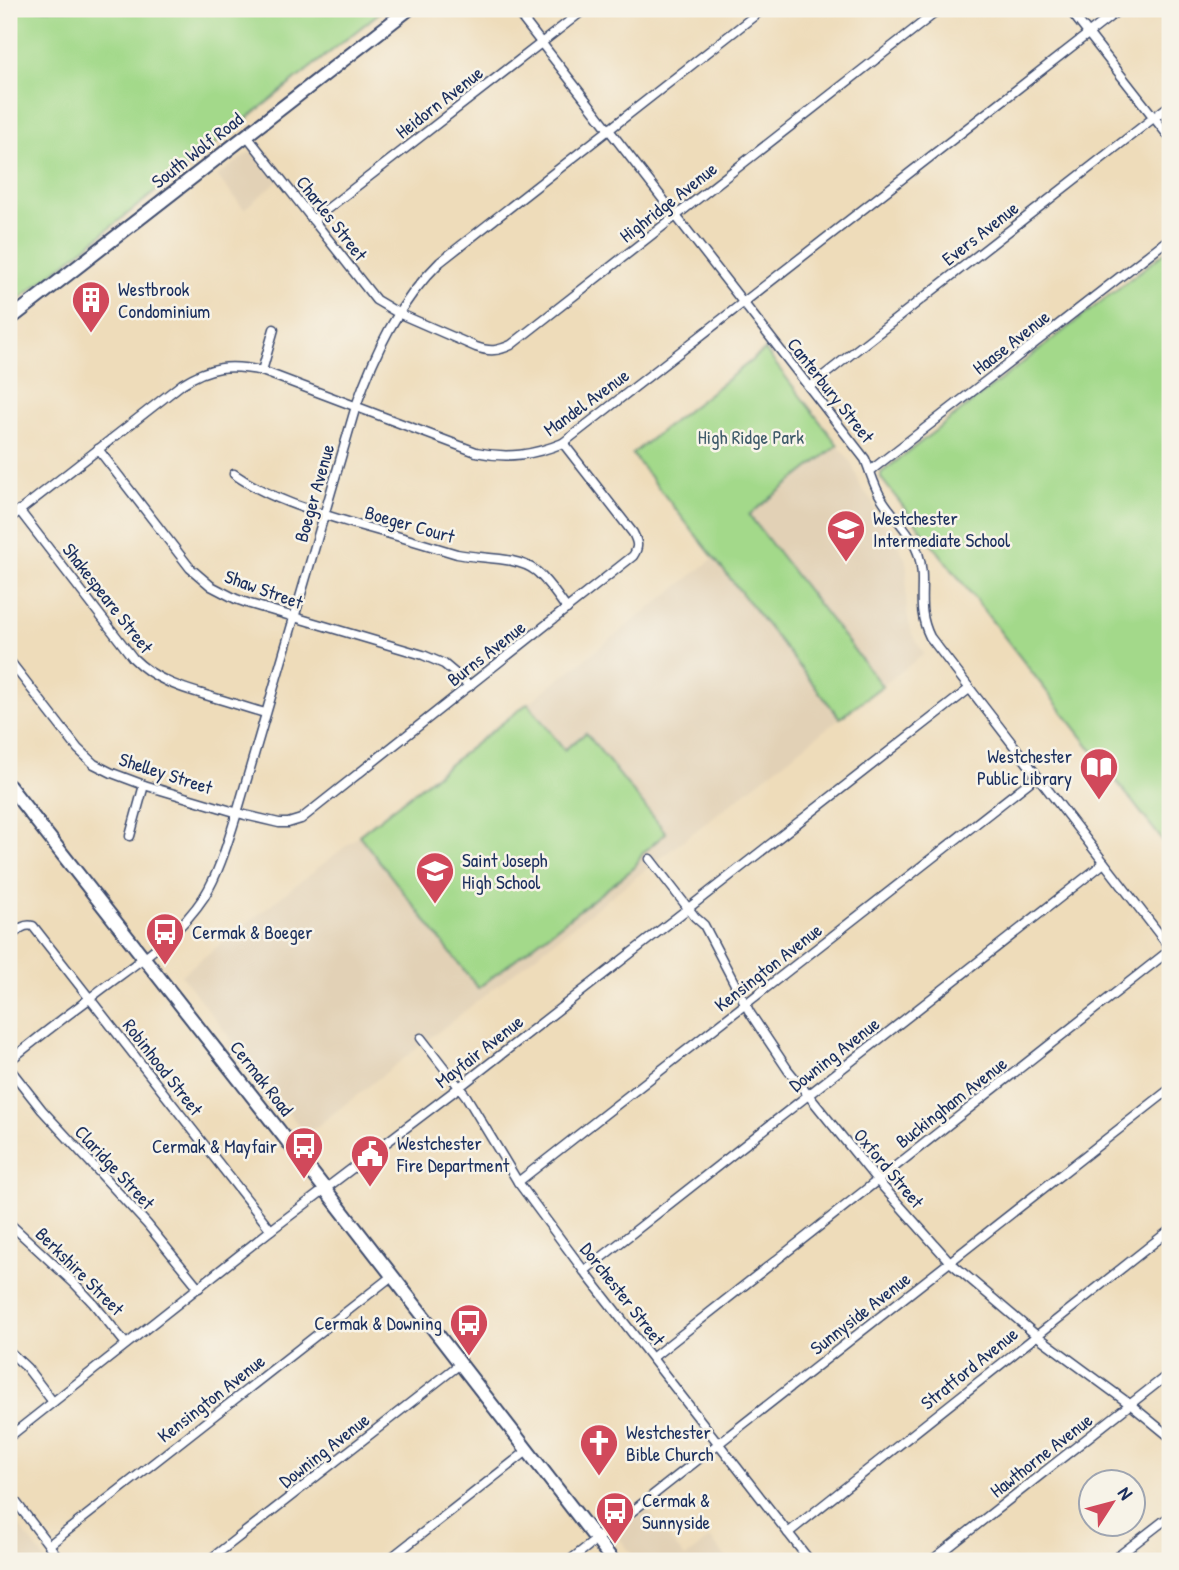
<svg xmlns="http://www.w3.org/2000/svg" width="1179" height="1570" font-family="'Patrick Hand',sans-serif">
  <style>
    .built { fill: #e2d1b6 }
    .green { fill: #a3d98a; stroke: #5f8474; stroke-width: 2 }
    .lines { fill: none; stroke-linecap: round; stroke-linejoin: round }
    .street-casing { stroke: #3b496c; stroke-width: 11 }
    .secondary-casing { stroke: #3b496c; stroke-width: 16 }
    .primary-casing { stroke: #3b496c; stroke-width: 16 }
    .street { stroke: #fff; stroke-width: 8 }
    .secondary { stroke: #fff; stroke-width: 12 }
    .primary { stroke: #fff; stroke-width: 12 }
    .labels { text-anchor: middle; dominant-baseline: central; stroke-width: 5; stroke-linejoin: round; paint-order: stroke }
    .street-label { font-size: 19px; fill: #1b2f5e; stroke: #f7f3e8 }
    .poi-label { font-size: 19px; fill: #1b2f5e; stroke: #f7f3e8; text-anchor: start }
    .park-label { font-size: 19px; fill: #3d5a69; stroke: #f7f3e8 }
  </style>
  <rect width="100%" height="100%" fill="#f7f3e8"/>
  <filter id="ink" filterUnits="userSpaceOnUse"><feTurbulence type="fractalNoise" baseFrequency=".0143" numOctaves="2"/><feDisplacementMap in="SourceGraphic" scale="14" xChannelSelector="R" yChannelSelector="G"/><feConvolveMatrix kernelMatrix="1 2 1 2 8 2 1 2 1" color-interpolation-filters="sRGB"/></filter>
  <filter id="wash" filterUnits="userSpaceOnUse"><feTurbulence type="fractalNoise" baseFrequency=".00686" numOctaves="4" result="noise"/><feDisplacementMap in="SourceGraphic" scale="28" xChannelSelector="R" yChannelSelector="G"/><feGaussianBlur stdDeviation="1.57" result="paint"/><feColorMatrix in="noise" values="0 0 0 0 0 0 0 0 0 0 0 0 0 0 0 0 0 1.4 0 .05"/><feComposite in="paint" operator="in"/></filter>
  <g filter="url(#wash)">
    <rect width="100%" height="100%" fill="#eedcba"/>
    <!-- built -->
    <g class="built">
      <path d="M257 147 282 178 244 209 217 176Z"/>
      <path d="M838 445 852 464 861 487 873 502 875 513 893 536 905 558 907 568 906 596 908 619 912 634 924 654 882 686 749 515Z"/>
      <path d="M714 558 840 718 306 1135 181 975Z"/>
      <path d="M644 1506 685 1558 710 1538 729 1561H637L613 1530Z"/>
      <path d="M9 1513 46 1561H9Z"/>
    </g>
    <!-- green -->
    <g class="green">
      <path d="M9 9H384L91 243 9 307Z"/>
      <path d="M1170 248V850L881 478V473Z"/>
      <path d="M765 350 838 445 749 515 882 686 840 718 632 454Z"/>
      <path d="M528 703 564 750 586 733 666 833 643 853 634 868 478 988 359 835Z"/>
    </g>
  </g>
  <g filter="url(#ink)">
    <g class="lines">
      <!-- street casing -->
      <g class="street-casing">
        <g id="street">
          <path d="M515 9 865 459C871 473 874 487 882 499 893 517 911 532 918 553 928 583 914 605 930 637L1170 948"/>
          <path d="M1069 9 1170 138"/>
          <path d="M247 136 376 300 398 313 476 347C490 352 498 351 511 345L940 9"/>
          <path d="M313 220 585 9"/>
          <path d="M262 371 274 329"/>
          <path d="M809 387 1170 105"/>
          <path d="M98 449 190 568 211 586 236 599 250 604 423 655 444 664 470 686"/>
          <path d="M870 471 1170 238"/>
          <path d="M234 474C271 500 315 512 358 525 391 534 424 544 457 554 480 559 517 556 536 571 548 581 558 597 567 609"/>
          <path d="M19 510 133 658C156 681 182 688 212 697 230 702 247 708 265 713"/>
          <path d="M9 519 182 384C210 366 230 364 262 371L476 452C507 459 534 455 563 443L1120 9"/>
          <path d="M9 660 78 749 94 764 112 773 144 785 245 815 279 823H288L301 819 633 556C639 547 638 543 633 533L563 443"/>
          <path d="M130 836 144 785"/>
          <path d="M650 859 695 917 704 925 750 1013 788 1070 877 1180 950 1262 1036 1335 1131 1405 1170 1437"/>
          <path d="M9 938C16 932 23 923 33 926L271 1230"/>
          <path d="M421 1038 466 1096 518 1182 584 1271 810 1561"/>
          <path d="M9 1061C35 1040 62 1019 89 999 129 967 175 941 204 897 220 871 228 841 237 813L356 406C375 352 398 303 440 262L763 9"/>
          <path d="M9 1068 42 1110 147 1224 199 1288"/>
          <path d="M518 1182 1037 776"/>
          <path d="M9 1223 74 1283 93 1303 126 1344"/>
          <path d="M584 1271 1104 863"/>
          <path d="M9 1351 27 1368 53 1402"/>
          <path d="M652 1358 1170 950"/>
          <path d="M9 1437 271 1230 453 1092 969 689"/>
          <path d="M9 1493 61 1561"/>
          <path d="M788 1533 1170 1230"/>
          <path d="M49 1545 392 1276"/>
          <path d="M208 1561 460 1364"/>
          <path d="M387 1561 527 1451"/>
          <path d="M569 1561 1170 1089"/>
          <path d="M931 1561 1170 1373"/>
          <path d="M1112 1561 1170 1516"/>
        </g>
      </g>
      <!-- secondary casing -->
      <g class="secondary-casing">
        <path id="secondary" d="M9 320 409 9"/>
      </g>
      <!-- primary casing -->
      <g class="primary-casing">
        <path id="primary" d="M9 786 325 1189 613 1561"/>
      </g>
      <!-- street -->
      <use href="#street" class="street"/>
      <!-- secondary -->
      <use href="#secondary" class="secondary"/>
      <!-- primary -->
      <use href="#primary" class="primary"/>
    </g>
  </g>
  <!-- icons -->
  <defs>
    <g id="building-pin" transform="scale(2.0125)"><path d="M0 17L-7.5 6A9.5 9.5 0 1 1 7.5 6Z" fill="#d1495b" stroke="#f7f3e8"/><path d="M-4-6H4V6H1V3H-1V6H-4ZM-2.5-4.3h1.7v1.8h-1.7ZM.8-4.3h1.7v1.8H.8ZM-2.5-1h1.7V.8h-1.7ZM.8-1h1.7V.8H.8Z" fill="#fff"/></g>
    <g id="school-pin" transform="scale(2.0125)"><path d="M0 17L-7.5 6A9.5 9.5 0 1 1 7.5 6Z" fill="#d1495b" stroke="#f7f3e8"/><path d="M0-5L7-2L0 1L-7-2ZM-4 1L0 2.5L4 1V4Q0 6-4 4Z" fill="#fff"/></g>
    <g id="library-pin" transform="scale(2.0125)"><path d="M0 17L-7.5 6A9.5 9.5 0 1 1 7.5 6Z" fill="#d1495b" stroke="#f7f3e8"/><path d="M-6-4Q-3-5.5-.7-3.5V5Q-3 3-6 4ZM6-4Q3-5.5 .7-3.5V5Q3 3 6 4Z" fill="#fff"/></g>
    <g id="bus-pin" transform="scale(2.0125)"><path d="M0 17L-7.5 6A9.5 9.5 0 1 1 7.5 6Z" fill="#d1495b" stroke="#f7f3e8"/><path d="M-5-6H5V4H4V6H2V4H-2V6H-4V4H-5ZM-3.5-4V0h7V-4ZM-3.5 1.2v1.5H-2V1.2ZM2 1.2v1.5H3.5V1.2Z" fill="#fff"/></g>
    <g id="civic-pin" transform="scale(2.0125)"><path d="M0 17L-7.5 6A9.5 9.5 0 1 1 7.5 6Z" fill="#d1495b" stroke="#f7f3e8"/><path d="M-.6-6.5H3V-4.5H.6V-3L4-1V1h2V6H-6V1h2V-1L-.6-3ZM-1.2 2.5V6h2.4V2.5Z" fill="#fff"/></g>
    <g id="church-pin" transform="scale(2.0125)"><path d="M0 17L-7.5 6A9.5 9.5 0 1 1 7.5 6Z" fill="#d1495b" stroke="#f7f3e8"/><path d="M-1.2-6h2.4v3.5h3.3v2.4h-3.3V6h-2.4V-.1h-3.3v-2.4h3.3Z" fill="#fff"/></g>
  </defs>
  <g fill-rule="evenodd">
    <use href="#building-pin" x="91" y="300"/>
    <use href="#school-pin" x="846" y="529"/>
    <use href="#library-pin" x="1099" y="767"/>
    <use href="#school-pin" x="435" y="871"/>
    <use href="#bus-pin" x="165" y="932"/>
    <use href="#bus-pin" x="304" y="1146"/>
    <use href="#civic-pin" x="370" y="1154"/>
    <use href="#bus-pin" x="469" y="1323"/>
    <use href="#church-pin" x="599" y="1443"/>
    <use href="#bus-pin" x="615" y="1511"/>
  </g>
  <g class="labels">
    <!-- street labels -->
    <g class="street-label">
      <text transform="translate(439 102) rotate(-38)">Heidorn Avenue</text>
      <text transform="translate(197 150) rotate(-38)">South Wolf Road</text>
      <text transform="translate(668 202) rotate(-38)">Highridge Avenue</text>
      <text transform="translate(332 218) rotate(52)">Charles Street</text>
      <text transform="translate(980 233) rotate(-38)">Evers Avenue</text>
      <text transform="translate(1011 342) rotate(-38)">Haase Avenue</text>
      <text transform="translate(831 390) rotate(52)">Canterbury Street</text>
      <text transform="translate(586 402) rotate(-36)">Mandel Avenue</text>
      <text transform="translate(314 493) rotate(-74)">Boeger Avenue</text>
      <text transform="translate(410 524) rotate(16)">Boeger Court</text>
      <text transform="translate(264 589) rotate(20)">Shaw Street</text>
      <text transform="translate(108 598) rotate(52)">Shakespeare Street</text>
      <text transform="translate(486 653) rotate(-38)">Burns Avenue</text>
      <text transform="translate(166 773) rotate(18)">Shelley Street</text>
      <text transform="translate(768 967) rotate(-38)">Kensington Avenue</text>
      <text transform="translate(479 1051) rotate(-38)">Mayfair Avenue</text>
      <text transform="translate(834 1054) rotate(-38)">Downing Avenue</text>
      <text transform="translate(163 1067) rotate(52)">Robinhood Street</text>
      <text transform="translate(262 1078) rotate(52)">Cermak Road</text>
      <text transform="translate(951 1102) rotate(-38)">Buckingham Avenue</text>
      <text transform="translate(115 1167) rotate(47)">Claridge Street</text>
      <text transform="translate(889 1168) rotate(50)">Oxford Street</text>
      <text transform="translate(80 1271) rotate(45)">Berkshire Street</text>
      <text transform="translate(623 1294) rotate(52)">Dorchester Street</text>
      <text transform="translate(860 1313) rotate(-38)">Sunnyside Avenue</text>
      <text transform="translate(969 1368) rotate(-39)">Stratford Avenue</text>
      <text transform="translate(211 1398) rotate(-38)">Kensington Avenue</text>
      <text transform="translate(324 1450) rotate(-38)">Downing Avenue</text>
      <text transform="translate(1041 1455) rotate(-38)">Hawthorne Avenue</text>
    </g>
    <!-- poi labels -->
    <g class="poi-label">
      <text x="118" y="289">Westbrook<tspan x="118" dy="22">Condominium</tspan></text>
      <text x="873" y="518">Westchester<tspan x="873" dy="22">Intermediate School</tspan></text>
      <text x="1072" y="756" text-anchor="end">Westchester<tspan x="1072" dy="22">Public Library</tspan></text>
      <text x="462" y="860">Saint Joseph<tspan x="462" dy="22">High School</tspan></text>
      <text x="192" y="932">Cermak &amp; Boeger</text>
      <text x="397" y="1143">Westchester<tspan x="397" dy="22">Fire Department</tspan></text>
      <text x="277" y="1146" text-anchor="end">Cermak &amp; Mayfair</text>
      <text x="442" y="1323" text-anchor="end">Cermak &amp; Downing</text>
      <text x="626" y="1432">Westchester<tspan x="626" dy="22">Bible Church</tspan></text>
      <text x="642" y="1500">Cermak &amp;<tspan x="642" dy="22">Sunnyside</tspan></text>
    </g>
    <!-- park labels -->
    <g class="park-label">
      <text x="751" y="437">High Ridge Park</text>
    </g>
  </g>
  <!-- margin -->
  <rect width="1179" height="1570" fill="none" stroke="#f7f3e8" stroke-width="35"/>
  <!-- north arrow -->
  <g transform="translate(1112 1503) rotate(54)"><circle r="33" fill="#f7f3e8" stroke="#9fa5b1" stroke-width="2"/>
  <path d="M0-5L12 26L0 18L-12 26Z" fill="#d1495b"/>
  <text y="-10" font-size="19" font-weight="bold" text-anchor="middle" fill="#1b2f5e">N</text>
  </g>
</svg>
